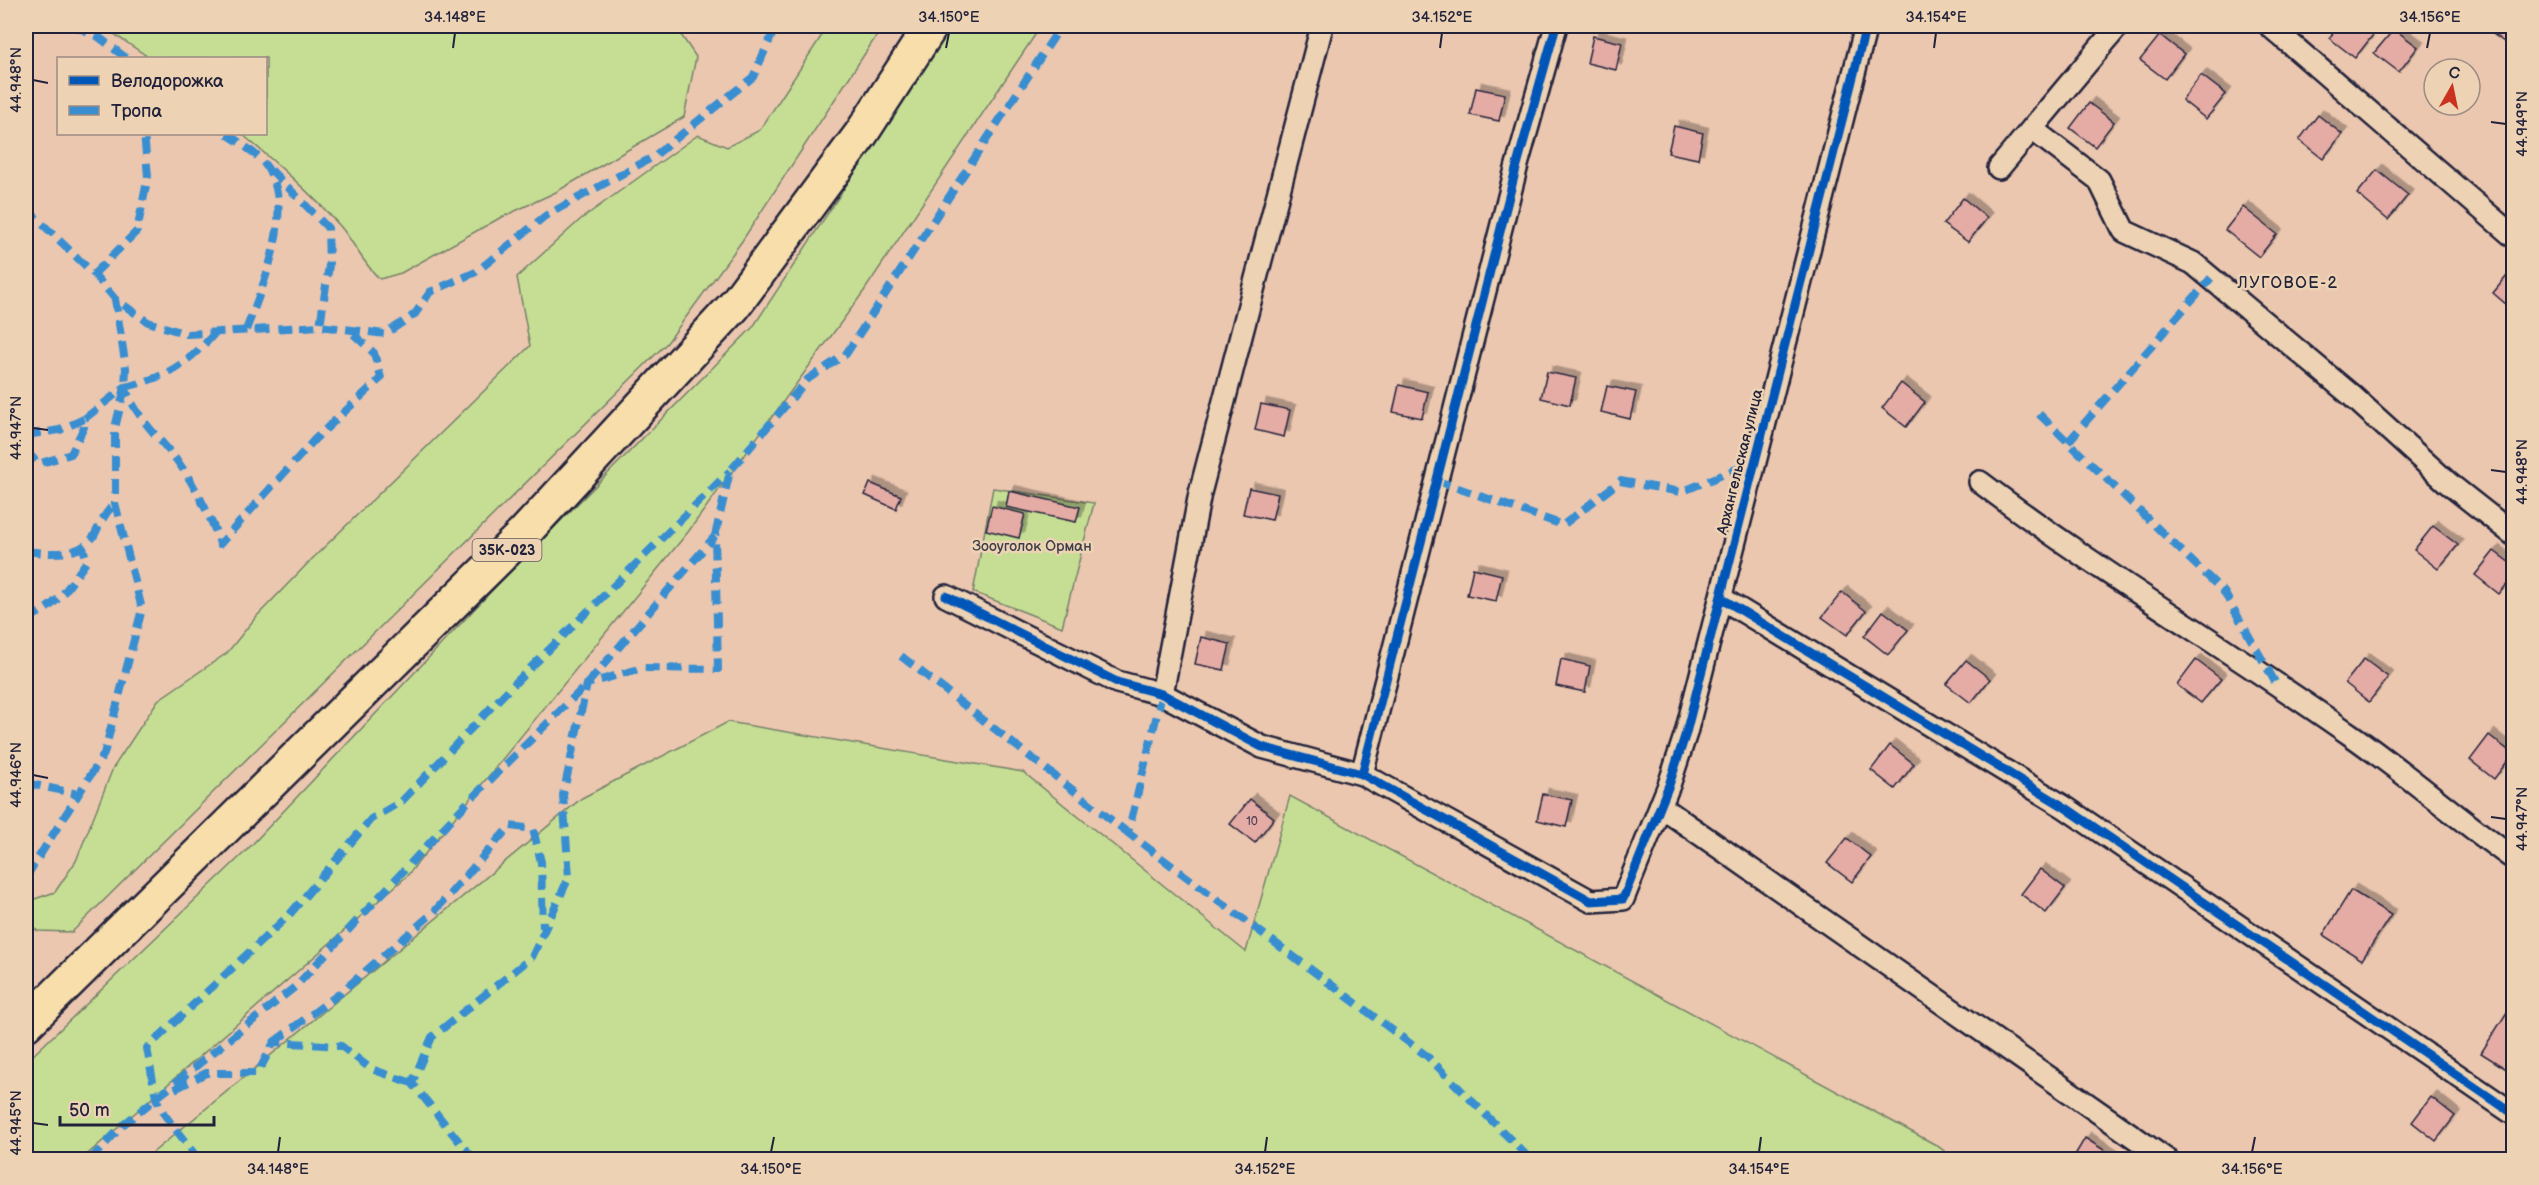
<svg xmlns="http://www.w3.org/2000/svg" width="2539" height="1185" font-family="'Balsamiq Sans',sans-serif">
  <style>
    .green { fill: #c6de94; stroke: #748068; stroke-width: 1.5 }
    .building { fill: #e5aba5; stroke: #22223b; stroke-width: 1.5; filter: url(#shadow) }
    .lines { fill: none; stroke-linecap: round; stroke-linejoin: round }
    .minor-casing { stroke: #22223b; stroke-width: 26 }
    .primary-casing { stroke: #22223b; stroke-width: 38 }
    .minor { stroke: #edd2b4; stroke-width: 21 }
    .primary { stroke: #f8deab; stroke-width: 33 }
    .quiet { stroke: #398ed0; stroke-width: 8; stroke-dasharray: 15 8; stroke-linecap: butt }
    .cycleway-casing { stroke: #edd2b4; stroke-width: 13 }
    .cycleway { stroke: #0057b8; stroke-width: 9 }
    .ticks { fill: none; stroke: #22223b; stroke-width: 2 }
    .labels { text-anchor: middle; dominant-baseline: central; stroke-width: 5; stroke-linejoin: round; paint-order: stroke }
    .number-label { font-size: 12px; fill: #534456 }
    .shield { fill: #edd2b4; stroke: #5f575f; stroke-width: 1.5 }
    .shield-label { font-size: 14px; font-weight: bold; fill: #22223b }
    .street-label { font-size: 15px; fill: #22223b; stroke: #edd2b4 }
    .park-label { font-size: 15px; fill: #3b3e48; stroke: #edd2b4 }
    .neighbourhood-label { font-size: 16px; letter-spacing: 1.5px; fill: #22223b; stroke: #edd2b4 }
    .neatline { fill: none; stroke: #22223b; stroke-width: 2 }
    .ticks-label { font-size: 15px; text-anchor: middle; fill: #22223b }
  </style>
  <defs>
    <filter id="shadow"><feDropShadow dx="5.5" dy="-5.5" stdDeviation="0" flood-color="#0004"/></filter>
  </defs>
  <rect width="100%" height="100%" fill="#ecc7b0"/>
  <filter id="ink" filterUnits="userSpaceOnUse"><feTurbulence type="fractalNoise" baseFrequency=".0167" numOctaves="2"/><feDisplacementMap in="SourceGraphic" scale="12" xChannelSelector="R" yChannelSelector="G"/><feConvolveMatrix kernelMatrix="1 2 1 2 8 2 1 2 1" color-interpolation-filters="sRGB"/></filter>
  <g filter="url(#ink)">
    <!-- green -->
    <g class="green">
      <path d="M102 26H675L696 57 684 117 556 192 498 219 401 273 380 279C363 264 355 244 341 227 311 193 276 163 242 134H266V58H150Z"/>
      <path d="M828 26H883L742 241 667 343 72 932 38 931 26 923V902L55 892 76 861 113 768 158 700 227 653 256 617 310 561 530 346 517 277 581 219 698 135 727 147 760 130Z"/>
      <path d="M951 26H1041L864 291 688 532 407 876 82 1159 26 1160V1062L245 852 501 581 753 327Z"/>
      <path d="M993 488 1094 503 1062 627 973 592Z"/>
      <path d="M728 722 1023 772 1246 952 1290 796 1936 1145 1955 1159H145L582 798Z"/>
    </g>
    <!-- building -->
    <g class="building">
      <path d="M2339 26H2380L2355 58 2329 38Z"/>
      <path d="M2482 26H2514V29L2504 42Z"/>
      <path d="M2394 29 2418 47 2399 72 2374 53Z"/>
      <path d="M2160 35 2184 54 2165 79 2140 60Z"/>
      <path d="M1593 36 1622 43 1616 70 1587 63Z"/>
      <path d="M2201 75 2226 94 2206 119 2182 100Z"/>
      <path d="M1476 88 1505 94 1499 121 1470 115Z"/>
      <path d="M2089 103 2114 122 2095 147 2070 128Z"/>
      <path d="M2318 115 2342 134 2323 159 2299 140Z"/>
      <path d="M1674 126 1703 133 1698 159 1668 153Z"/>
      <path d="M2377 170 2408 195 2388 220 2357 194Z"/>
      <path d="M1963 198 1987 218 1968 242 1943 224Z"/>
      <path d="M2243 207 2277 234 2259 257 2225 230Z"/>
      <path d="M2512 270 2514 271V311L2493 293Z"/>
      <path d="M1547 372 1576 378 1570 405 1541 398Z"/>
      <path d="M1901 383 1925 402 1906 427 1882 408Z"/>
      <path d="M1399 385 1428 392 1422 418 1393 412Z"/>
      <path d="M1607 386 1636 392 1630 419 1601 412Z"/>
      <path d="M1261 404 1290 410 1284 437 1255 430Z"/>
      <path d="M870 483 901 496 896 509 865 495Z"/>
      <path d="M1249 488 1278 494 1272 520 1243 514Z"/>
      <path d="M1009 491 1080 507 1076 522 1006 507Z"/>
      <path d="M992 506 1025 514 1019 538 986 530Z"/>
      <path d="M2433 526 2458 545 2438 569 2414 550Z"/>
      <path d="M2494 551 2514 566V576L2499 594 2475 575Z"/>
      <path d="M1473 568 1502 575 1496 601 1467 595Z"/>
      <path d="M1842 592 1866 611 1847 635 1822 617Z"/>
      <path d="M1883 611 1908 630 1888 655 1864 636Z"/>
      <path d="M1201 637 1230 644 1224 670 1195 664Z"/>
      <path d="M1561 659 1590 666 1585 692 1556 686Z"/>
      <path d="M2364 659 2388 677 2369 702 2345 683Z"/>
      <path d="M1966 660 1990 679 1971 703 1946 684Z"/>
      <path d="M2196 660 2221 679 2201 703 2177 685Z"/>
      <path d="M2489 735 2513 754 2494 779 2470 760Z"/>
      <path d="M1890 745 1914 764 1895 789 1871 770Z"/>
      <path d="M1543 794 1572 800 1566 827 1537 820Z"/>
      <path d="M1250 799 1274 818 1255 843 1230 824Z"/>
      <path d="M1847 838 1871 857 1852 882 1827 863Z"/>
      <path d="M2040 869 2065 888 2046 913 2021 894Z"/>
      <path d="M2351 890 2391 915 2362 960 2323 935Z"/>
      <path d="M2509 1009 2514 1011V1074L2481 1053Z"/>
      <path d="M2431 1097 2455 1116 2436 1141 2412 1122Z"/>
      <path d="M2085 1138 2115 1157 2113 1160H2072Z"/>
    </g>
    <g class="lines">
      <!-- minor casing -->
      <g class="minor-casing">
        <g id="minor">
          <path d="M2270 26 2514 237"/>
          <path d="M2032 129 2099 180 2124 231 2193 263 2351 395 2448 483 2514 535"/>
          <path d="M1999 168 2118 26"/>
          <path d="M1980 482C2099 572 2229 649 2351 735 2407 774 2458 819 2514 859"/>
          <path d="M946 596 1117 682 1162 694 1262 747 1362 774 1591 901 1623 899 1669 785 1686 733 1866 26"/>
          <path d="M1721 598 2066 808 2514 1114"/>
          <path d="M1162 694 1200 493 1322 26"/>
          <path d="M1362 774 1517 165 1556 26"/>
          <path d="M1660 806 2167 1160"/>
        </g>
      </g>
      <!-- primary casing -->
      <g class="primary-casing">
        <path id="primary" d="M26 1024 525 532 734 306 861 134 931 26"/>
      </g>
      <!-- minor -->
      <use href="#minor" class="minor"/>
      <!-- primary -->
      <use href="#primary" class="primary"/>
      <!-- quiet -->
      <g class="quiet">
        <path d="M74 26 96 35 126 58"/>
        <path d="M227 134C239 142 253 151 263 162 299 204 263 285 246 330"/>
        <path d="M271 170 328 228 329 265 320 326"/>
        <path d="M26 208 94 274 115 299 148 322 187 334 320 326 385 334 415 314 430 292 476 272 545 216 653 157 753 77 776 26"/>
        <path d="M94 274 137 231 148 176 144 134"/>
        <path d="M125 387C165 378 187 364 214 334"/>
        <path d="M2039 414 2224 592 2275 682"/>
        <path d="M26 435 60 430 84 419"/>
        <path d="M2068 442 2211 278"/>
        <path d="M26 450 38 464 71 454 84 427V419L125 387C136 418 159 437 178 462 192 480 214 523 220 544L315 439 381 378 374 353 349 330"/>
        <path d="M1435 480 1563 525 1620 481 1681 492 1756 461"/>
        <path d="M26 551C49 553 81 559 95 534 101 522 105 513 115 503"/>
        <path d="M26 619C59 606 67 588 87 561L83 548"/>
        <path d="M901 656 1128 833"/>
        <path d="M1162 694 1128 833 1427 1056 1531 1160"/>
        <path d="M26 783 78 794"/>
        <path d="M26 877 104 754 142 609 115 503V428L125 387 126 368 115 299"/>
        <path d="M274 1042 339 994 434 912 510 826 533 829 541 862 543 928"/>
        <path d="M175 1089 206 1073H258L274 1042 341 1046 371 1069 412 1083"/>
        <path d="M90 1160 124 1124 296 986 465 805 587 684 715 536"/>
        <path d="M199 1160 164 1114 156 1098 147 1048 290 914 371 819 402 801 505 693 730 471"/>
        <path d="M474 1160 412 1083 432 1037 532 957 569 877 563 795 587 684 642 668 718 669 715 536 730 471 808 379 846 354 1061 26"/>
      </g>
      <!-- cycleway casing -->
      <g class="cycleway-casing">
        <g id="cycleway">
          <path d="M946 596 1117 682 1162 694 1262 747 1362 774 1591 901 1623 899 1669 785 1686 733 1866 26"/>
          <path d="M1721 598 2066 808 2514 1114"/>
          <path d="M1362 774 1517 165 1556 26"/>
        </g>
      </g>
      <!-- cycleway -->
      <use href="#cycleway" class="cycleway"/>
    </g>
  </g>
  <!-- ticks -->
  <path class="ticks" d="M453 48 455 33M946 48 949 33M1440 48 1442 33M1934 48 1936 33M2427 48 2430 33M33 80 48 83M2491 122 2506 124M33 428 48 430M2491 470 2506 472M33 775 48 778M2491 817 2506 819M33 1123 48 1125M278 1152 280 1137M771 1152 774 1137M1265 1152 1267 1137M1759 1152 1761 1137M2252 1152 2255 1137"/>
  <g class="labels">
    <!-- number labels -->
    <g class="number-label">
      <text x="1252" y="821">10</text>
    </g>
    <!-- shield labels -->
    <rect class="shield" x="472.5" y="539" width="69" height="22" rx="4.5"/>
    <g class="shield-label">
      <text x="507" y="550">35К-023</text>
    </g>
    <!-- street labels -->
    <g class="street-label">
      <text transform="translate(1740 462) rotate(-76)">Архангельская улица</text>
    </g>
    <!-- park labels -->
    <g class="park-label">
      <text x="1032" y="546">Зооуголок Орман</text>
    </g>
    <!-- neighbourhood labels -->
    <g class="neighbourhood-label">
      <text x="2288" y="283">ЛУГОВОЕ-2</text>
    </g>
  </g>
  <!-- margin -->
  <rect width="2539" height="1185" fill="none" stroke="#edd2b4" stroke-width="66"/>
  <!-- legend -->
  <rect x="57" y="57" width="210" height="78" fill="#edd2b4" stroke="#9c8c84" stroke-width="1.5"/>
  <rect x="69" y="76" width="30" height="9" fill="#0057b8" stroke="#9c8c84" stroke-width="1.5"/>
  <text x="111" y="87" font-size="18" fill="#22223b">Велодорожка</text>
  <rect x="69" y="106" width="30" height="9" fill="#398ed0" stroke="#9c8c84" stroke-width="1.5"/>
  <text x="111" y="117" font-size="18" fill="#22223b">Тропа</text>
  <!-- north arrow -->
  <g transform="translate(2452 87) rotate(9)"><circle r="28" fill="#edd2b4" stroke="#9c8c84" stroke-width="1.5"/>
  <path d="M0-4.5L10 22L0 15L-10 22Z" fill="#c8321e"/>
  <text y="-9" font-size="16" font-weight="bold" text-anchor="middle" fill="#22223b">С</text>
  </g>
  <!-- scale -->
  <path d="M60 1116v9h154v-9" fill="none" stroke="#22223b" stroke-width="3"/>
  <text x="69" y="1116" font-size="18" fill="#22223b" stroke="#edd2b4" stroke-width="4.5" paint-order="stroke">50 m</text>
  <rect x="33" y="33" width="2473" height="1119" class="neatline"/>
  <g class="ticks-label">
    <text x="455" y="22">34.148°E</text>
    <text x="949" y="22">34.150°E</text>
    <text x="1442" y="22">34.152°E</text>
    <text x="1936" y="22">34.154°E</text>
    <text x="2430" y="22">34.156°E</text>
    <text transform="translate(16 80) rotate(-90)" y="5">44.948°N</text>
    <text transform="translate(2522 124) rotate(-90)" y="5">44.949°N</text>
    <text transform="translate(16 428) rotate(-90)" y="5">44.947°N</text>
    <text transform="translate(2522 472) rotate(-90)" y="5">44.948°N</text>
    <text transform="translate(16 775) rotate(-90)" y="5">44.946°N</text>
    <text transform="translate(2522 819) rotate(-90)" y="5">44.947°N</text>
    <text transform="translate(16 1123) rotate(-90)" y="5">44.945°N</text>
    <text x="278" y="1174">34.148°E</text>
    <text x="771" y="1174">34.150°E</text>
    <text x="1265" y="1174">34.152°E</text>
    <text x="1759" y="1174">34.154°E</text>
    <text x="2252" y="1174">34.156°E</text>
  </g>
</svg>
